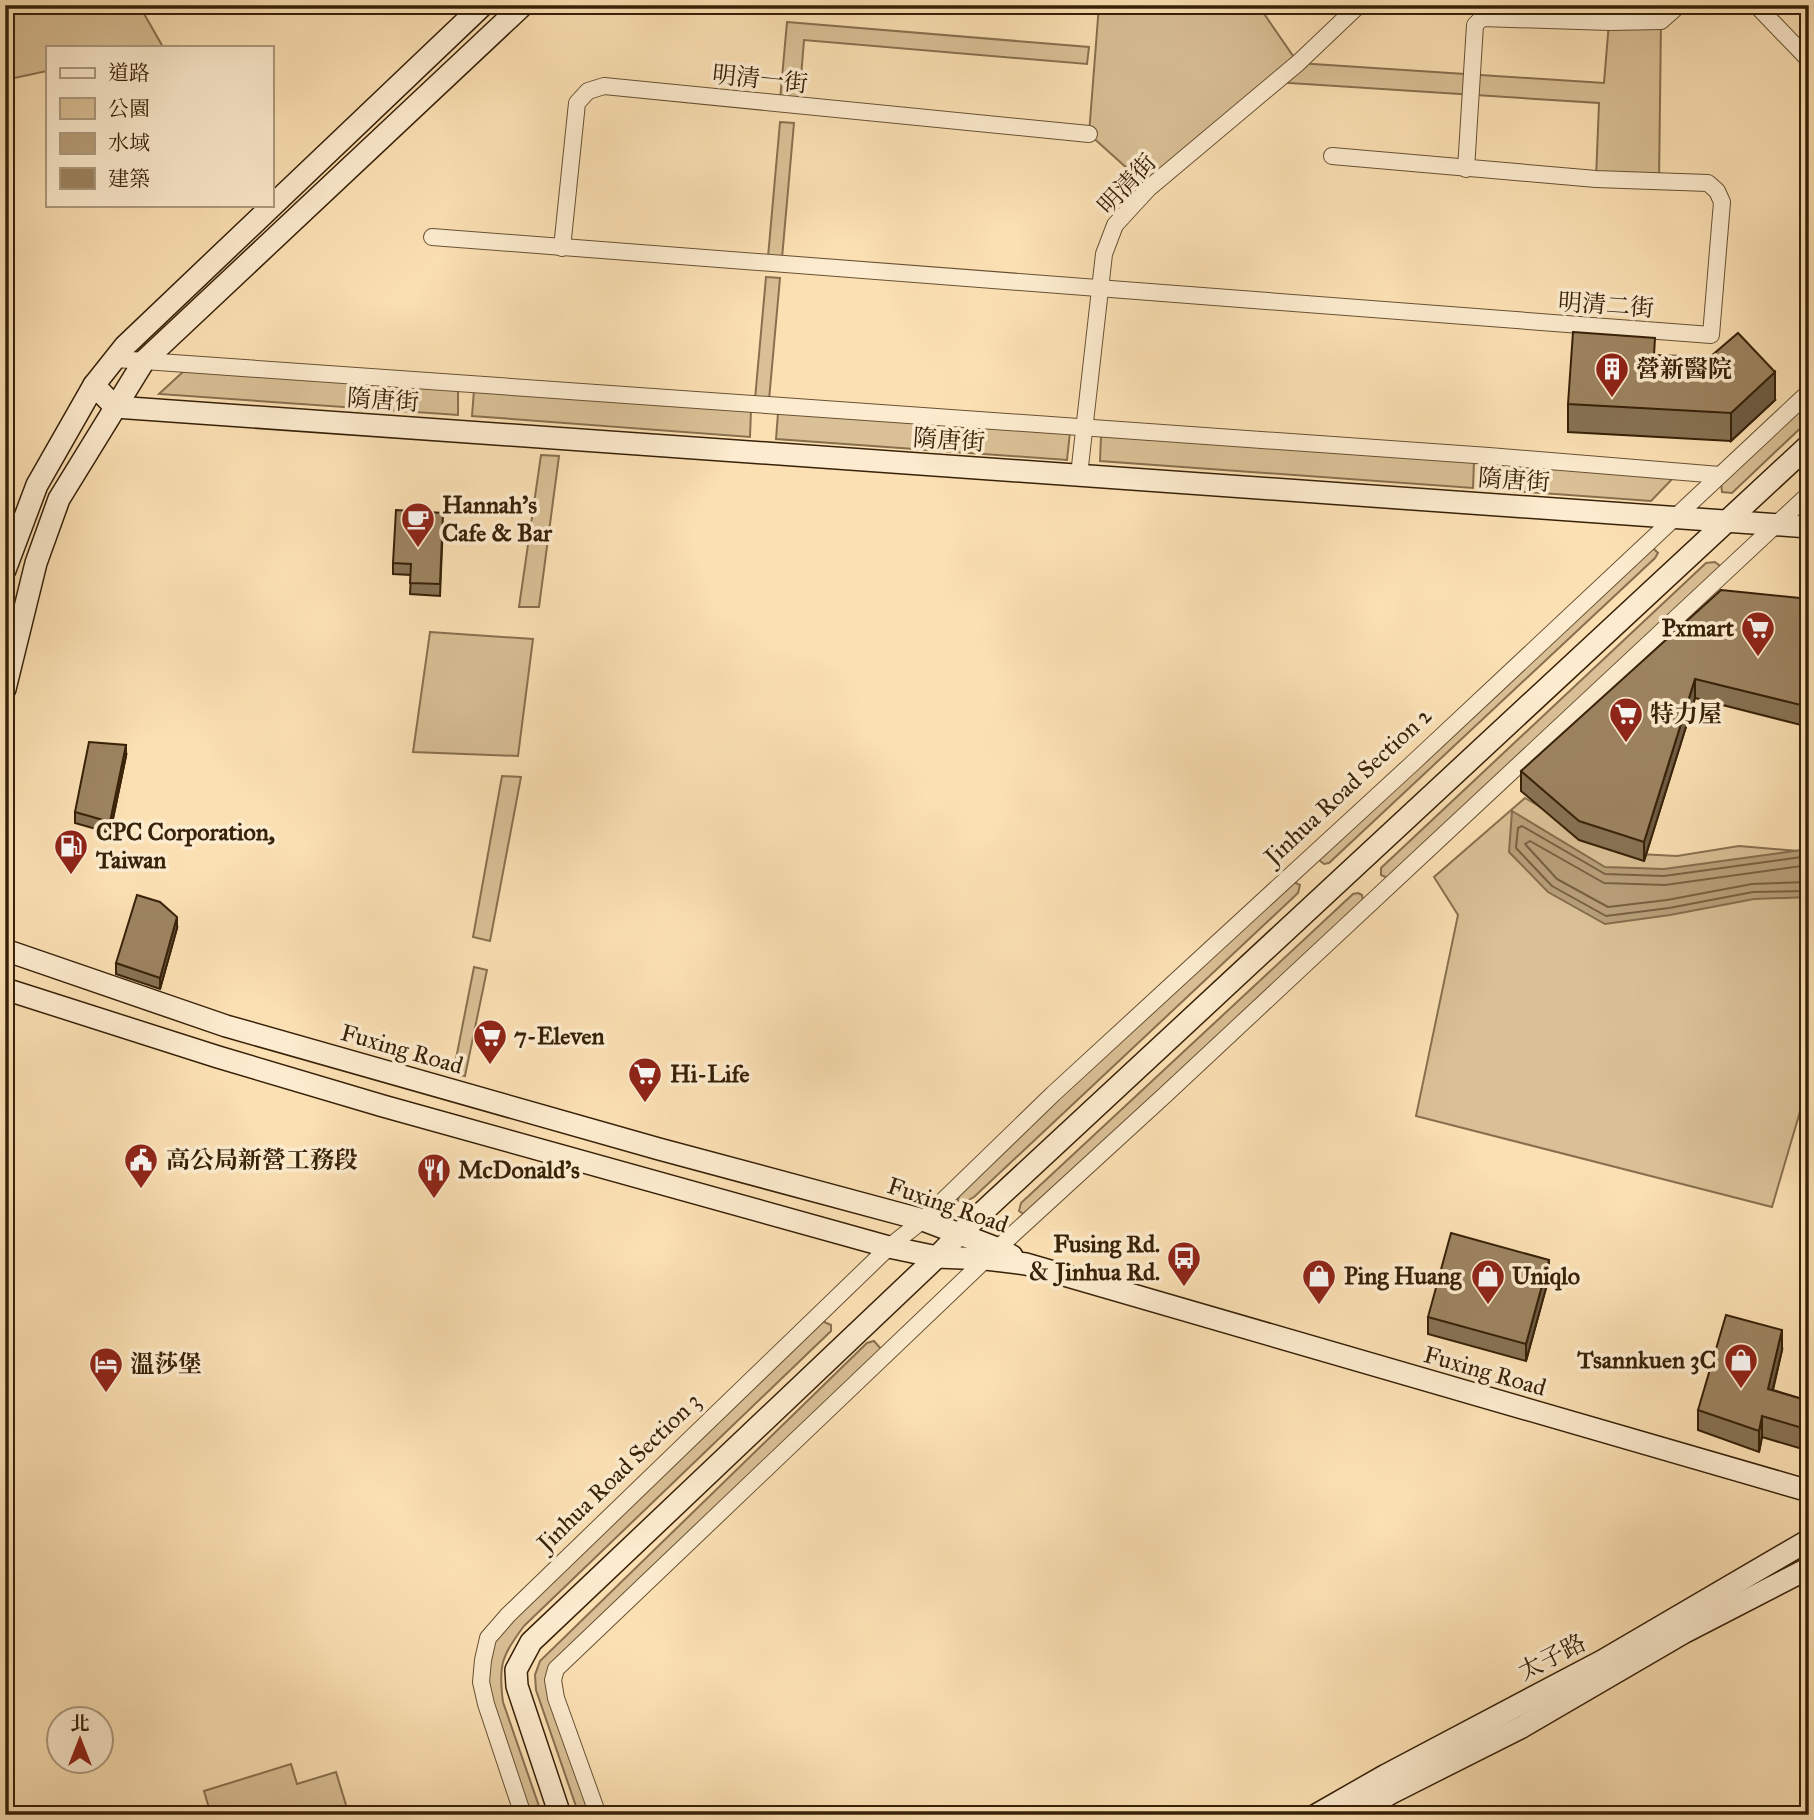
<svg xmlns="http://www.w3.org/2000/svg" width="1814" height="1820" font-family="'IM FELL Great Primer','Noto Serif TC',serif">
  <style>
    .green { fill: #dac096; stroke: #88704f; stroke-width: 2 }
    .water { fill: #b89f79; stroke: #846d4c; stroke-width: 2 }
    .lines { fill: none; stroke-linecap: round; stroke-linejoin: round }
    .shore { stroke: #786040; stroke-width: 2 }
    .street-casing { stroke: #685133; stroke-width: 18 }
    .secondary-casing { stroke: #372108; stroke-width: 24 }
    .street { stroke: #fcebce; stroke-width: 16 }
    .secondary { stroke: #fcebce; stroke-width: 21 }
    .wall { fill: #877253; stroke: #372108; stroke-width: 2 }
    .shaded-wall { fill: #6e5c44; stroke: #372108; stroke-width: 2 }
    .building { fill: #9d8461; stroke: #372108; stroke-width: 2 }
    .labels { text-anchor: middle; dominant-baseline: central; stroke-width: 7; stroke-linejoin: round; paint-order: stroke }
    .street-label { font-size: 24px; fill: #372108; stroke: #fcebce }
    .poi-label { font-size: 24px; font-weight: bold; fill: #372108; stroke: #fcebce; text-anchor: start }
  </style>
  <rect width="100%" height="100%" fill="#fbe0b3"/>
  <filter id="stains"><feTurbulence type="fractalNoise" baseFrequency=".00286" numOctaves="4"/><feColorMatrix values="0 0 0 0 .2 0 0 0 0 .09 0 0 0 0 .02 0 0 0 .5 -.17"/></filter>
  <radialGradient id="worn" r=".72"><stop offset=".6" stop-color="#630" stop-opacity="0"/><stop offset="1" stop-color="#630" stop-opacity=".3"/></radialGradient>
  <!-- green -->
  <g class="green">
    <path d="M5 5H139L163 47H47V71L5 80Z"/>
    <path d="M1099 5H1258L1298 63 1604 83 1609 22 1599 21 1607 5H1679L1661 21 1659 182 1596 179 1599 103 1274 82 1149 188 1089 134Z"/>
    <path d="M787 22 1089 47 1087 64 804 40 799 102 780 100Z"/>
    <path d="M780 122 794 123 782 258 768 257Z"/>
    <path d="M766 277 780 278 769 400 755 399Z"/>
    <path d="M186 369 458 388V415L159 394Z"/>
    <path d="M474 390 751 410 750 437 472 416Z"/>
    <path d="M1809 397V420L1732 493 1722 492 1721 483Z"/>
    <path d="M778 413 1070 432 1067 460 776 439Z"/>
    <path d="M1101 436 1474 461 1473 488 1100 461Z"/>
    <path d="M541 455 559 456 539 607H519Z"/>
    <path d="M1500 464 1676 475 1651 501 1499 490Z"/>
    <path d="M1653 548 1658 553 1655 558 1329 863 1324 864 1319 860Z"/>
    <path d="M1715 562 1719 565V571L1388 878 1381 875V868L1706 563Z"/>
    <path d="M430 632 533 639 518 756 413 752Z"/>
    <path d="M502 776 521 777 490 941 473 937Z"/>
    <path d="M1525 798 1619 853 1677 856 1739 846 1809 852V1081L1772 1207 1416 1116 1458 915 1434 877Z"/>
    <path d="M1294 882 1300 885 1298 893 974 1197 965 1202 958 1201 959 1190Z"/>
    <path d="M1358 893 1362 895 1363 900 1031 1212 1024 1214 1019 1211 1021 1203 1353 894Z"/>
    <path d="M474 967 487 970 465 1076 453 1074Z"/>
    <path d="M822 1321 831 1325V1331L524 1626C502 1655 498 1665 503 1702L542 1815H529L489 1693V1667L496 1637Z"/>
    <path d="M874 1341 881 1349 549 1668 591 1815H579L536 1690 535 1675 540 1661 867 1343Z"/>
    <path d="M291 1764 297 1784 336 1772 349 1815H211L204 1791Z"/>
  </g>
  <!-- water -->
  <path class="water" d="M1512 811 1605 867 1664 869 1809 849V897L1754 899 1670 915 1605 924 1548 892 1509 852Z"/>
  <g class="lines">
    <!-- shore -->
    <g class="shore">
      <path d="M1809 856 1664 876 1605 874 1522 826 1518 828 1516 848 1552 886 1606 916 1669 908 1753 892 1809 891"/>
      <path d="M1809 865 1665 885 1604 883 1530 841 1525 844 1557 879 1608 907 1667 900 1752 884 1809 882"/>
    </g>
    <!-- street casing -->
    <g class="street-casing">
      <g id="street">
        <path d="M1756 5 1809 60"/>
        <path d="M1466 169 1475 25 1482 18 1610 22 1661 21 1679 5"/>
        <path d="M432 237 1711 335 1722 202 1717 191 1708 183 1596 179 1332 156"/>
        <path d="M562 248 577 103 588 91 604 86 1089 134"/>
        <path d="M116 359 1489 456 1720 475"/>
        <path d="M1079 475 1104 254 1115 225 1149 188 1298 63 1359 5"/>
        <path d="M523 1815 486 1704 481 1682 483 1660 488 1638 508 1615 889 1247 923 1220 1053 1094 1414 762 1809 392"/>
        <path d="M598 1815 556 1698 553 1680 556 1669 986 1259 1165 1095 1809 494"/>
      </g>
    </g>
    <!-- secondary casing -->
    <g class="secondary-casing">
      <g id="secondary">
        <path d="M94 385 115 407 1809 527"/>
        <path d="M5 570 37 485 94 385 125 346 483 5"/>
        <path d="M5 689 36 563 59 499 144 361 523 5"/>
        <path d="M5 950 226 1026 659 1149 923 1220 999 1249 1012 1256"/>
        <path d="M5 989 218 1057 383 1106 889 1247 937 1257 986 1259 1026 1264 1809 1491"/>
        <path d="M560 1815 517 1686 516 1670 531 1642 937 1257 959 1234 1809 445"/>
        <path d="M1316 1815 1386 1775 1602 1661 1809 1540"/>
        <path d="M1354 1815 1393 1792 1522 1727 1685 1632 1809 1568"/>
      </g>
    </g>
    <!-- street -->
    <use href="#street" class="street"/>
    <!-- secondary -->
    <use href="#secondary" class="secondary"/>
  </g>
  <!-- wall -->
  <g class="wall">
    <path d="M1655 355 1775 400 1731 441 1568 432V404Z"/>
    <path d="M443 524 440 596 410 594 411 575 393 574V563Z"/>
    <path d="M1809 599V727L1695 698 1644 861 1579 840 1521 791V771Z"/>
    <path d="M126 756 110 833 75 823V812Z"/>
    <path d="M177 928 160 989 116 974V963Z"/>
    <path d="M1549 1277 1526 1361 1428 1334V1317Z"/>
    <path d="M1782 1350 1773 1390 1809 1401V1451L1762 1437 1759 1452 1698 1430V1410Z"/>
  </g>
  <!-- shaded-wall -->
  <g class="shaded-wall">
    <path d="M1775 372V400L1731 441V413Z"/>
    <path d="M1695 679V698L1644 861V842Z"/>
    <path d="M126 745V756L110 833V822Z"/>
    <path d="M177 917V928L160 989V978Z"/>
    <path d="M1549 1260V1277L1526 1361V1344Z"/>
    <path d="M1782 1330V1350L1768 1409V1389Z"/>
    <path d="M1762 1416V1437L1759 1452V1431Z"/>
  </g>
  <!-- building -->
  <g class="building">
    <path d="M1573 332 1655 338 1654 355 1710 357 1738 333 1775 372 1731 413 1568 404Z"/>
    <path d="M396 510 443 513 440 584 410 583 411 564 393 563Z"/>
    <path d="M1721 590 1809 599V707L1695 679 1644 842 1579 821 1521 771Z"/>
    <path d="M89 742 126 745 110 822 75 812Z"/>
    <path d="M137 895 160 902 177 917 160 978 116 963Z"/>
    <path d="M1451 1233 1549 1260 1526 1344 1428 1317Z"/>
    <path d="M1726 1315 1782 1330 1768 1389 1809 1401V1430L1762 1416 1759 1431 1698 1410Z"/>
  </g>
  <!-- icons -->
  <defs>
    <g id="building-pin" transform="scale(1.75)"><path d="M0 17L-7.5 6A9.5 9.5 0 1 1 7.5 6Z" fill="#8f2418" stroke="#fcebce"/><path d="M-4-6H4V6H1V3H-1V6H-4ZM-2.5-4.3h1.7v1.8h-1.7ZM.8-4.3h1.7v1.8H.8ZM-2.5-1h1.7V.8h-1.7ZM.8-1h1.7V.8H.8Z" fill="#fff"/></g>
    <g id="cafe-pin" transform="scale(1.75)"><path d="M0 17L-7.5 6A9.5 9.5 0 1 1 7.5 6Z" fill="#8f2418" stroke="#fcebce"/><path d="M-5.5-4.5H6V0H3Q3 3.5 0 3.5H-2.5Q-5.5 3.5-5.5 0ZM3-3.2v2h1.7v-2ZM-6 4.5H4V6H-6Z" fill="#fff"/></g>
    <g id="supermarket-pin" transform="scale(1.75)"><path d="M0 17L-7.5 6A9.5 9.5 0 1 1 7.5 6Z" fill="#8f2418" stroke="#fcebce"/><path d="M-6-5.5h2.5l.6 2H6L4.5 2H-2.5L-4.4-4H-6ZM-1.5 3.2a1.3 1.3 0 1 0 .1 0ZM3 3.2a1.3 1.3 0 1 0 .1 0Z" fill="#fff"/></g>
    <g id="fuel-pin" transform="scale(1.75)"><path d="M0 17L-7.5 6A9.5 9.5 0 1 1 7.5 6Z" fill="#8f2418" stroke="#fcebce"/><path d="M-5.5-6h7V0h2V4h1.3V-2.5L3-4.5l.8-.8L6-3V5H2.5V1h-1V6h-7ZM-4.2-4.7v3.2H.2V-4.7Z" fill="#fff"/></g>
    <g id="civic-pin" transform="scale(1.75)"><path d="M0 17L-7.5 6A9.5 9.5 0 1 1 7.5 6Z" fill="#8f2418" stroke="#fcebce"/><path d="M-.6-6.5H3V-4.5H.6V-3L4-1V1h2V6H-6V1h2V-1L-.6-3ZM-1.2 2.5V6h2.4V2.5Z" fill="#fff"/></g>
    <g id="restaurant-pin" transform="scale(1.75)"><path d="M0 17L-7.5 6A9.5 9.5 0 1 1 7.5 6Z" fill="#8f2418" stroke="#fcebce"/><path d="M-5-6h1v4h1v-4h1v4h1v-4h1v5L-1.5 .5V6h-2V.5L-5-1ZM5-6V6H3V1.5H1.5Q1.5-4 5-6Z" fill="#fff"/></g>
    <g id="bus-pin" transform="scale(1.75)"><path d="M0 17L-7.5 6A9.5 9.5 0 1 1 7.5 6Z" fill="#8f2418" stroke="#fcebce"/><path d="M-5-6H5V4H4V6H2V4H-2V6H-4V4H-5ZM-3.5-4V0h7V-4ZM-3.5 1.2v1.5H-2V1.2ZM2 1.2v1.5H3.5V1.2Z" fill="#fff"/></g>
    <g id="shop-pin" transform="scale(1.75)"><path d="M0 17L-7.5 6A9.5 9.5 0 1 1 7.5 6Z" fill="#8f2418" stroke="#fcebce"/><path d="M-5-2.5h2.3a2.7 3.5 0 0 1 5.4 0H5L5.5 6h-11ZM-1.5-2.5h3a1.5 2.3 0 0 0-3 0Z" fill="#fff"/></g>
    <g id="hotel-pin" transform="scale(1.75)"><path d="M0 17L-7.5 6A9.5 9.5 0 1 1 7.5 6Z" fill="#8f2418" stroke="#fcebce"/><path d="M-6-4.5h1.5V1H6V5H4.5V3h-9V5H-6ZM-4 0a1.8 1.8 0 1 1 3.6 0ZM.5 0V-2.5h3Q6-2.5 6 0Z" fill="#fff"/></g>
  </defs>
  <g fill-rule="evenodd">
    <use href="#building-pin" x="1612" y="369"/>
    <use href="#cafe-pin" x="418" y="519"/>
    <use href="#supermarket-pin" x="1758" y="628"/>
    <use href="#supermarket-pin" x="1626" y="714"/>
    <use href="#fuel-pin" x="71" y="846"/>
    <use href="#supermarket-pin" x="490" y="1036"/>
    <use href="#supermarket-pin" x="645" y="1074"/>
    <use href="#civic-pin" x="141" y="1160"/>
    <use href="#restaurant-pin" x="434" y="1170"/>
    <use href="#bus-pin" x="1184" y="1258"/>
    <use href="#shop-pin" x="1319" y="1276"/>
    <use href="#shop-pin" x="1488" y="1276"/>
    <use href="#shop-pin" x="1741" y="1360"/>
    <use href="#hotel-pin" x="106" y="1364"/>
  </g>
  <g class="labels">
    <!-- street labels -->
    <g class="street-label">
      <text transform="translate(760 79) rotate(6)">明清一街</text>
      <text transform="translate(1127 184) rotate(-47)">明清街</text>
      <text transform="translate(1606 305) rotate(4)">明清二街</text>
      <text transform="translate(383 400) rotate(4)">隋唐街</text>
      <text transform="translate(949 440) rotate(4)">隋唐街</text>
      <text transform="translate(1514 480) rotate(4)">隋唐街</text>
      <text transform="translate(1348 786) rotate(-43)">Jinhua Road Section 2</text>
      <text transform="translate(402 1049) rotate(16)">Fuxing Road</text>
      <text transform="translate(948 1205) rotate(19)">Fuxing Road</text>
      <text transform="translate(1485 1371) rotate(16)">Fuxing Road</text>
      <text transform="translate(619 1472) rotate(-44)">Jinhua Road Section 3</text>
      <text transform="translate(1552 1657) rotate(-27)">太子路</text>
    </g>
    <!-- poi labels -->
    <g class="poi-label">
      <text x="1636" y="369">營新醫院</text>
      <text x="442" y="505">Hannah’s<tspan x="442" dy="28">Cafe &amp; Bar</tspan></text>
      <text x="1734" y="628" text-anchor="end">Pxmart</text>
      <text x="1650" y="714">特力屋</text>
      <text x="96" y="832">CPC Corporation,<tspan x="96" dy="28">Taiwan</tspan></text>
      <text x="514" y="1036">7-Eleven</text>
      <text x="670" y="1074">Hi-Life</text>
      <text x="166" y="1160">高公局新營工務段</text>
      <text x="458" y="1170">McDonald's</text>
      <text x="1160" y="1244" text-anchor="end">Fusing Rd.<tspan x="1160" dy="28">＆ Jinhua Rd.</tspan></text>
      <text x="1344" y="1276">Ping Huang</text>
      <text x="1512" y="1276">Uniqlo</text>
      <text x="1716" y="1360" text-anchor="end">Tsannkuen 3C</text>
      <text x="130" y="1364">溫莎堡</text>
    </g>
  </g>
  <!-- margin -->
  <rect width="1814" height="1820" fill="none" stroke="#fbe0b3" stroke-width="28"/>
  <rect x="7" y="7" width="1800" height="1806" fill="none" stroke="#372108" stroke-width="3.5"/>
  <rect x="14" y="14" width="1786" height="1792" fill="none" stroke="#372108" stroke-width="2"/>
  <!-- legend -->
  <rect x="46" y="46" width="228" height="161" fill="#fcebce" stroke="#ad9a7f" stroke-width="2"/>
  <rect x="60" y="68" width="35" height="10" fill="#fcebce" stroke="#ad9a7f" stroke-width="2"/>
  <text x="108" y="80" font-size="21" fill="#372108">道路</text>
  <rect x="60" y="98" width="35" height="21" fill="#dac096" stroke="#ad9a7f" stroke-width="2"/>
  <text x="108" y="116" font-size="21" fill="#372108">公園</text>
  <rect x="60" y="133" width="35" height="21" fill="#b89f79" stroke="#ad9a7f" stroke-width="2"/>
  <text x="108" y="150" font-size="21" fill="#372108">水域</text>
  <rect x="60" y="168" width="35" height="21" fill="#9d8461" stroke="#ad9a7f" stroke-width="2"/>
  <text x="108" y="186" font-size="21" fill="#372108">建築</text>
  <!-- north arrow -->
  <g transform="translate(80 1740)"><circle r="33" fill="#fcebce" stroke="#ad9a7f" stroke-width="2"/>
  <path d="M0-5L12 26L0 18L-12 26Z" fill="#8f2418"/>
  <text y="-10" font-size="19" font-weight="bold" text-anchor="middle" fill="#372108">北</text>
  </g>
  <rect width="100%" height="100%" filter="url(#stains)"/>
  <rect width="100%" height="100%" fill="url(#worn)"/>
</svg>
